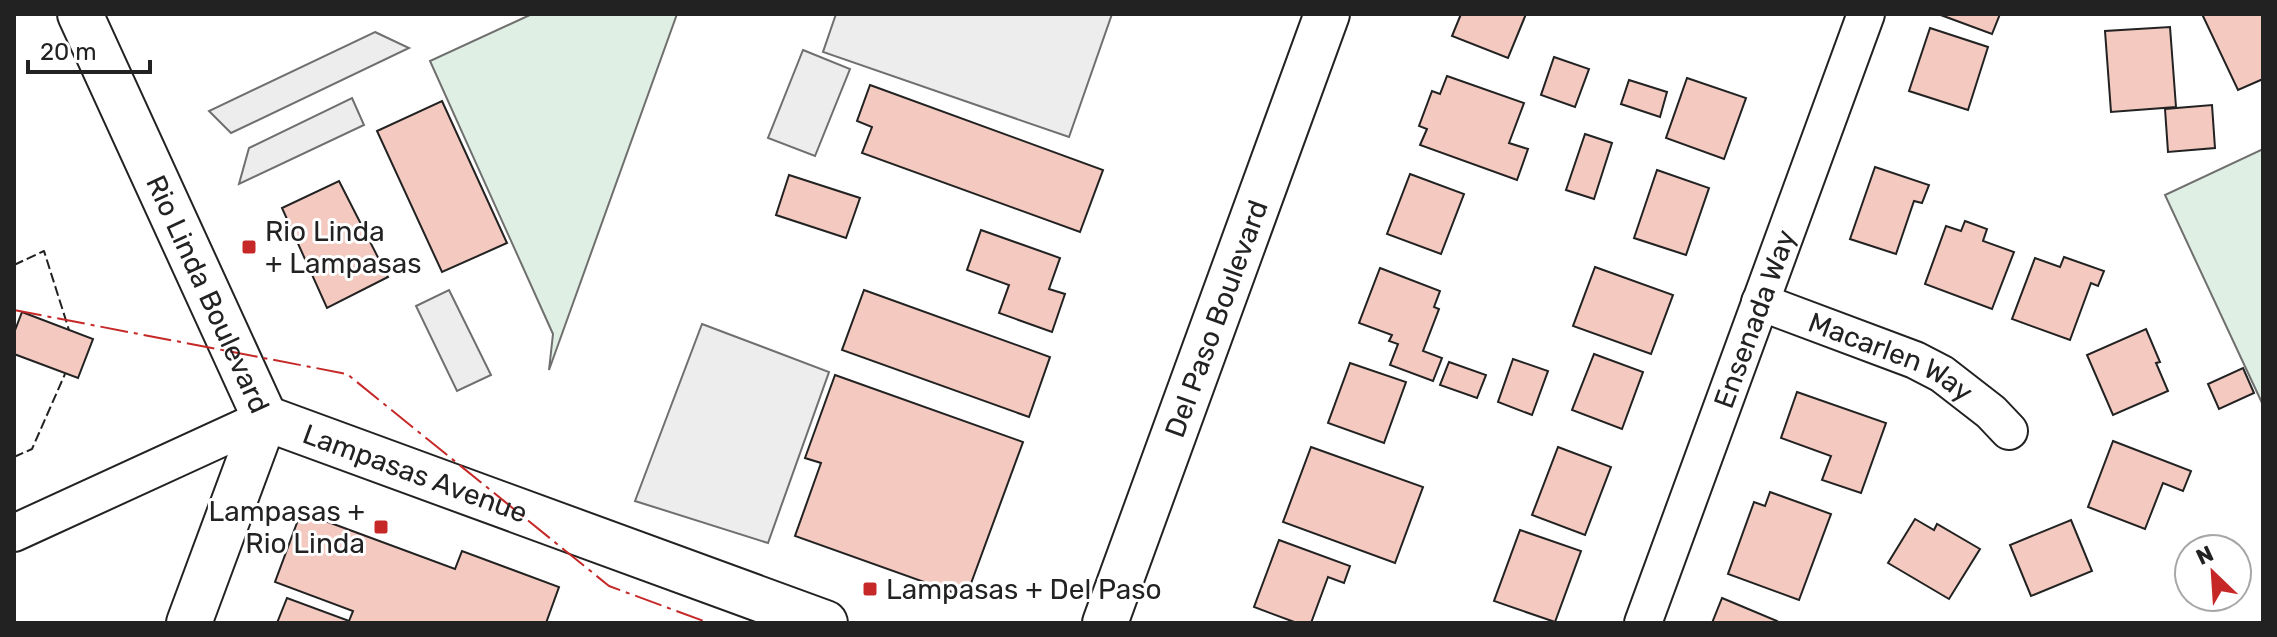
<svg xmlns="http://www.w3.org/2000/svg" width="2277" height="637" font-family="Rubik,sans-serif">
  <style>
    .green { fill: #e0efe3; stroke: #6f6f6f; stroke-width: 2 }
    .parking { fill: #ededed; stroke: #6f6f6f; stroke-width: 2 }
    .building { fill: #f3c9c0; stroke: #222; stroke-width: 2 }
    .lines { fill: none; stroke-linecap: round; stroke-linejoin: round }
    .street-casing { stroke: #222; stroke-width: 40 }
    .secondary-casing { stroke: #222; stroke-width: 48 }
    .street { stroke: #fff; stroke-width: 36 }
    .secondary { stroke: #fff; stroke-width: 44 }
    .fence { stroke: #222; stroke-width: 2; stroke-dasharray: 10 4; stroke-linecap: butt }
    .power { stroke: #c62828; stroke-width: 2; stroke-dasharray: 28 6 4 6; stroke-linecap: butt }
    .poi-dot { fill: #c62828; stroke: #fff; stroke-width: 3 }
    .labels { text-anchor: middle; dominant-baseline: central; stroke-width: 6; stroke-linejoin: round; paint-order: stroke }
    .poi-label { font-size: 28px; fill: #222; stroke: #fff; text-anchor: start }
    .street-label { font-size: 28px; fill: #222; stroke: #fff }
  </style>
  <rect width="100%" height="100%" fill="#fff"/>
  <!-- green -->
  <g class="green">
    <path d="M532 14H677L549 370 553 334 430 61Z"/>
    <path d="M2263 149V405L2165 195Z"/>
  </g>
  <!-- parking -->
  <g class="parking">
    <path d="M836 14H1112L1069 137 823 52Z"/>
    <path d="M375 32 409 48 231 133 209 111Z"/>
    <path d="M803 50 850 69 815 156 768 138Z"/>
    <path d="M352 98 364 125 239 184 249 148Z"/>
    <path d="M449 290 491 375 457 391 416 306Z"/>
    <path d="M702 324 829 372 768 543 635 501Z"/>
  </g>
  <!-- building -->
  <g class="building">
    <path d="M1461 14H1526L1508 58 1452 36Z"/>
    <path d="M1938 14H2000L1992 34Z"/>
    <path d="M2202 14H2263V79L2238 90Z"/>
    <path d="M2170 27 2176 107 2111 112 2105 31Z"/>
    <path d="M1930 28 1988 47 1968 110 1909 91Z"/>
    <path d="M1554 57 1589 69 1575 107 1541 95Z"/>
    <path d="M1447 76 1524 103 1509 143 1528 149 1517 180 1420 145 1427 129 1419 126 1432 91 1440 94Z"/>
    <path d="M1687 78 1746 98 1724 159 1666 138Z"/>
    <path d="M1629 80 1667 92 1660 117 1621 104Z"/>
    <path d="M870 85 1103 170 1080 232 862 153 872 127 857 121Z"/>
    <path d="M442 101 507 243 442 272 377 131Z"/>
    <path d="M2212 105 2215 148 2168 152 2165 109Z"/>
    <path d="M1585 134 1612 143 1594 199 1566 190Z"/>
    <path d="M1875 167 1929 185 1922 203 1914 201 1896 254 1850 239Z"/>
    <path d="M1657 170 1709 188 1686 255 1634 238Z"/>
    <path d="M1410 174 1464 194 1441 254 1387 234Z"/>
    <path d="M789 175 860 198 846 238 776 215Z"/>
    <path d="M339 181 388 277 327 308 282 208Z"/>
    <path d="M1965 221 1987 229 1983 241 2014 252 1992 309 1925 284 1946 226 1961 231Z"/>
    <path d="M981 230 1060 258 1049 289 1065 294 1052 332 999 313 1009 285 967 270Z"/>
    <path d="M2064 257 2104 271 2098 286 2091 283 2070 340 2012 319 2035 258 2060 267Z"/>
    <path d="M1595 267 1673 295 1651 354 1573 326Z"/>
    <path d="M1380 268 1440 291 1434 307 1439 309 1423 351 1442 358 1433 381 1390 365 1398 344 1389 341 1392 335 1359 323Z"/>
    <path d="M864 290 1050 357 1029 417 842 350Z"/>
    <path d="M22 312 93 339 78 378 14 354V333Z"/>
    <path d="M2146 329 2160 362 2156 363 2168 391 2113 415 2087 355Z"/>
    <path d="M1594 354 1643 372 1622 429 1572 410Z"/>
    <path d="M1513 359 1548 371 1532 415 1498 402Z"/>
    <path d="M1449 362 1486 375 1477 398 1440 385Z"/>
    <path d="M1350 363 1406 382 1384 443 1328 423Z"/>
    <path d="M2243 368 2254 393 2219 409 2208 384Z"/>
    <path d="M835 375 1023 442 966 597 795 536 821 463 805 458Z"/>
    <path d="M1797 392 1886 423 1861 493 1822 480 1831 456 1781 438Z"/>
    <path d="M2113 441 2191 471 2183 491 2163 483 2145 529 2088 507Z"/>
    <path d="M1311 447 1423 487 1395 563 1283 522Z"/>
    <path d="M1558 447 1611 467 1585 535 1532 515Z"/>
    <path d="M1770 492 1831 514 1799 600 1728 574 1754 502 1765 506Z"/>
    <path d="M301 512 455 569 462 551 559 587 546 623H277L287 598 349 621 353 611 275 582Z"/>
    <path d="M1915 519 1934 530 1937 524 1980 549 1949 599 1888 563Z"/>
    <path d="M2071 520 2092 571 2031 596 2010 545Z"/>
    <path d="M1520 530 1581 551 1555 622 1494 601Z"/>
    <path d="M1279 540 1350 566 1344 583 1328 577 1311 623H1297L1254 607Z"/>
    <path d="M1722 598 1777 621 1776 623H1712Z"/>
  </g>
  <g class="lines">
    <!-- street casing -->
    <g class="street-casing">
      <g id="street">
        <path id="s1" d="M1760 302 1915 360 1942 374 1991 412 2009 431"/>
        <path d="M14 533 265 418"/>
        <path id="s2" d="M1643 623 1866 14"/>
      </g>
    </g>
    <!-- secondary casing -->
    <g class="secondary-casing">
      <g id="secondary">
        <path id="s3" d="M80 14 265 418 189 623"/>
        <path id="s4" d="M265 418 825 623"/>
        <path id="s5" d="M1105 623 1327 14"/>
      </g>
    </g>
    <!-- street -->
    <use href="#street" class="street"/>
    <!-- secondary -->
    <use href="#secondary" class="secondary"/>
    <!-- fence -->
    <g class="fence">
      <path d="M14 265 44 251 69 330"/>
      <path d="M14 457 32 449 65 374"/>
    </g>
    <!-- power -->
    <path class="power" d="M14 310 347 374 609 586 709 623"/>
  </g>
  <!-- markers -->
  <g class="poi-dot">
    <rect x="241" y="239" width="16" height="16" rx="4"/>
    <rect x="373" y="519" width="16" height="16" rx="4"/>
    <rect x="862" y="581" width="16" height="16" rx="4"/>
  </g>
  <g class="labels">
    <!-- poi labels -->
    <g class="poi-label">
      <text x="265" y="231">Rio Linda<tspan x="265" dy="32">+ Lampasas</tspan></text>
      <text x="365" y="511" text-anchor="end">Lampasas +<tspan x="365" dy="32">Rio Linda</tspan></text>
      <text x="886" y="589">Lampasas + Del Paso</text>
    </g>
    <!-- street labels -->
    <g class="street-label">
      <text stroke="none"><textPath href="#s3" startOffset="308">Rio Linda Boulevard</textPath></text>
      <text stroke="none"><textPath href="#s5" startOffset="324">Del Paso Boulevard</textPath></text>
      <text stroke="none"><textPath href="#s2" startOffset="324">Ensenada Way</textPath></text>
      <text stroke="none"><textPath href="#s1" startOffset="142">Macarlen Way</textPath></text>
      <text stroke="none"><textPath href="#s4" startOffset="160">Lampasas Avenue</textPath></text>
    </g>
  </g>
  <!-- border -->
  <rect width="2277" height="637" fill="none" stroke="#222222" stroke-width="32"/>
  <!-- north arrow -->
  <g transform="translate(2213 573) rotate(335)"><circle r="38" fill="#ffffff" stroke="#a7a7a7" stroke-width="2"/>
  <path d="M0-6L14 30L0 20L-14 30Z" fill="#c62828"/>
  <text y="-12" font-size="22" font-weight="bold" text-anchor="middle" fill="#222222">N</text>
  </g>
  <!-- scale -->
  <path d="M28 60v12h122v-12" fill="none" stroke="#222222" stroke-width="4"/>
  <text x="40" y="60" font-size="24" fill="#222222" stroke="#ffffff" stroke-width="6" paint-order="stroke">20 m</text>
</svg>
